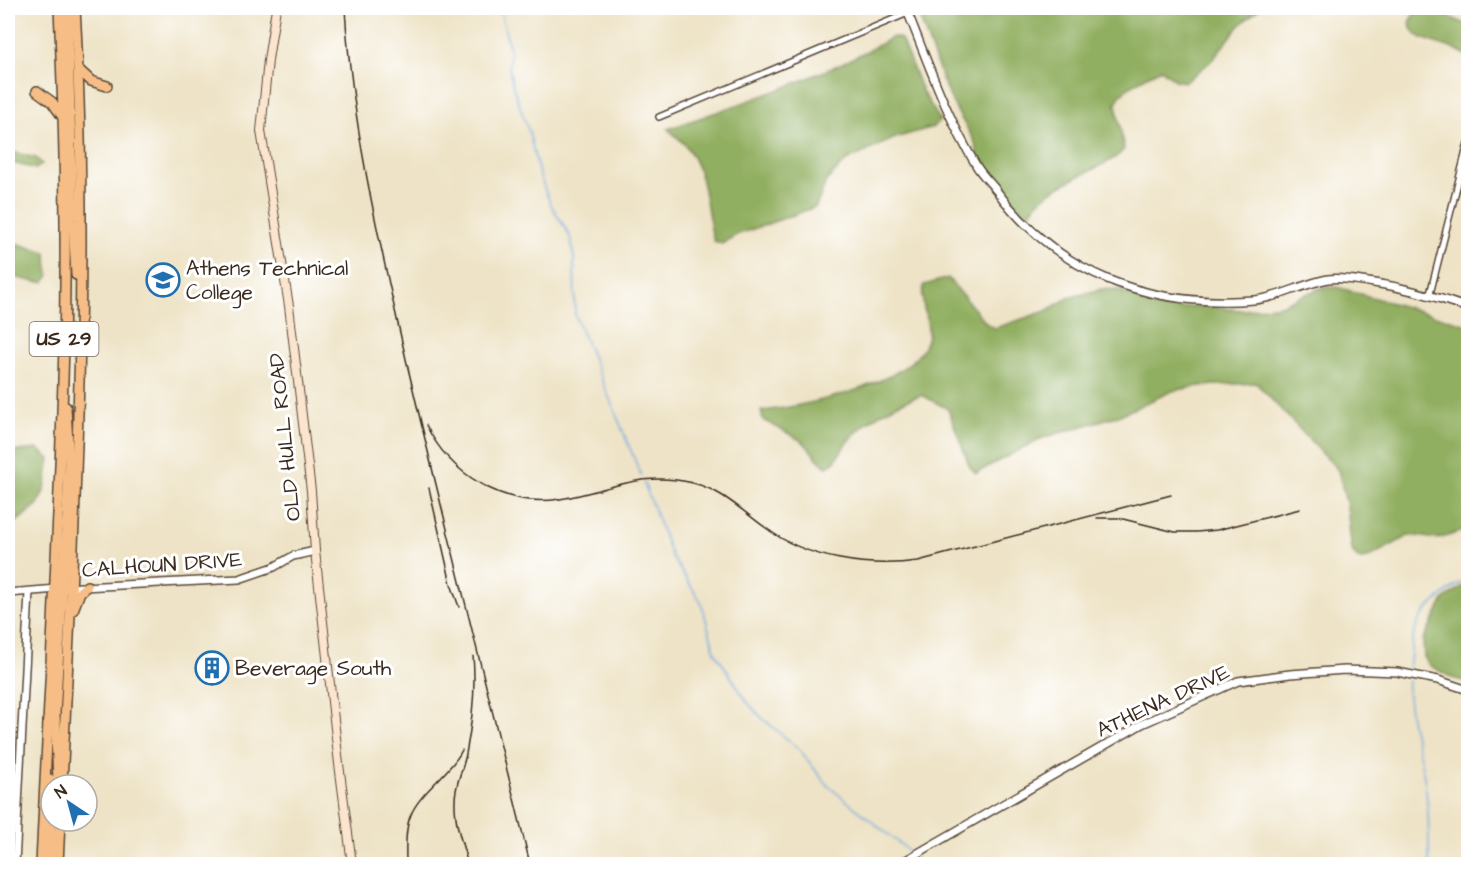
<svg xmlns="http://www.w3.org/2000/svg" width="1476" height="872" font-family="'Architects Daughter',sans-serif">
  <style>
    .forest { fill: #91af61; stroke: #666c40; stroke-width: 1.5 }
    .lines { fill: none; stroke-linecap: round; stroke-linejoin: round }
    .stream { stroke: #6fabe0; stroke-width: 1.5 }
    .minor-casing { stroke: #564637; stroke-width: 8 }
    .tertiary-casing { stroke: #564637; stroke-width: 10 }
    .secondary-casing { stroke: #564637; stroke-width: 10 }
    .trunk-casing { stroke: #564637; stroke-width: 12 }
    .minor { stroke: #fff; stroke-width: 5 }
    .tertiary { stroke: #fff; stroke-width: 7 }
    .secondary { stroke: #fbe5cf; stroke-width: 8 }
    .trunk { stroke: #f6be86; stroke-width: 9 }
    .rail { stroke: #3b2a1e; stroke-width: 1.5 }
    .labels { text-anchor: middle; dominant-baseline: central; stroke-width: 6; stroke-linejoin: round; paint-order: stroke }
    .shield { fill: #fff; stroke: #766a62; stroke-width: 1.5 }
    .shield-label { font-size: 20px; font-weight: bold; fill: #3b2a1e }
    .poi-label { font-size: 21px; fill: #3b2a1e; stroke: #fff; text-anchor: start }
    .street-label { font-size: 21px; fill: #3b2a1e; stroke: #fff }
  </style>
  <rect width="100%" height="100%" fill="#fff"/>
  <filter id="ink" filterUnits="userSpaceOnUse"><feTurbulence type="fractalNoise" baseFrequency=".0167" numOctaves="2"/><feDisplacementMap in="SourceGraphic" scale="12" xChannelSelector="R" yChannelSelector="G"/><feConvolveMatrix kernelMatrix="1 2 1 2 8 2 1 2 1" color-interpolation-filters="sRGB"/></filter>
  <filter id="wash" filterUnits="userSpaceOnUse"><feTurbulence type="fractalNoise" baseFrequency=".008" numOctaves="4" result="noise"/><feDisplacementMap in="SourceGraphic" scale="24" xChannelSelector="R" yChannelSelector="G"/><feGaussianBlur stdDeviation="1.35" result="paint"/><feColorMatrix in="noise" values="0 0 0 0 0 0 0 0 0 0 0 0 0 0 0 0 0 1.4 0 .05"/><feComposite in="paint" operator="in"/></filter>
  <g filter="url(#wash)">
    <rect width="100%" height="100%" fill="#eee3c6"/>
    <!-- forest -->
    <g class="forest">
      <path d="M916 8H1260L1241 24 1210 62 1185 82 1175 80 1161 69C1146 77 1121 87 1116 104L1124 149C1116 159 1109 161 1098 167 1074 179 1039 192 1027 218L1023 219 980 162 974 140 958 113 946 89Z"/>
      <path d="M1427 11 1445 15 1468 25V56C1463 53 1457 50 1451 48 1436 42 1397 37 1415 13Z"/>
      <path d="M893 37 901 39 922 91 940 120 933 127 895 138 846 161 826 181 816 207 736 235 722 244 714 241C705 210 707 176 688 149 683 141 674 135 668 129 744 102 822 78 893 37Z"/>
      <path d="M8 151 36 158 42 164 36 169 8 162Z"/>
      <path d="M8 241 46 252 49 276 44 282H37L8 276Z"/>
      <path d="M948 278 987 324 995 328 1046 311 1068 298 1102 289 1119 290 1156 307 1173 309 1199 306 1243 310 1281 305 1320 288 1337 287 1468 325V530L1437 539 1410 535 1368 558 1359 559 1353 553 1351 544 1347 506 1338 470 1256 383 1199 386 1172 391 1120 415 1042 438 976 473 970 467 948 409 922 395C896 403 869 418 850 439 841 449 839 460 827 467 817 461 812 450 803 442 791 434 776 427 763 420L761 411C801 407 916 384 927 339 932 323 918 304 924 285Z"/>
      <path d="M38 449 50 459 45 489 38 504 8 529V452Z"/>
      <path d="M1468 582V682L1452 678 1429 665 1424 657 1423 640 1444 600Z"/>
    </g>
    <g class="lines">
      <!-- stream -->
      <g class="stream">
        <path d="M500 8 510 51 509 67 513 87 529 132 539 174 551 205 570 236 574 258 575 315 641 475"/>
        <path d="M644 483 672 557 701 602 715 652 748 703 762 718 799 749 827 785 910 852"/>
        <path d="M1409 671C1411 655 1411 636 1419 621 1427 605 1454 587 1468 578"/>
        <path d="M1408 680C1406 711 1417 742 1423 772 1429 802 1429 834 1429 864"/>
        <path d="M915 857 921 864"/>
      </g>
    </g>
  </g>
  <g filter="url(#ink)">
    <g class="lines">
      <!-- minor casing -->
      <g class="minor-casing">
        <g id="minor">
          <path d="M659 117 908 13"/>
          <path d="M1430 294 1468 143"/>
        </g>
      </g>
      <!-- tertiary casing -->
      <g class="tertiary-casing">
        <g id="tertiary">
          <path d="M906 8C927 60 946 116 976 165 981 174 989 181 996 190 1059 275 1149 308 1254 300 1279 298 1302 284 1328 279 1340 277 1355 280 1368 282 1403 287 1435 296 1468 308"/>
          <path d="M8 593 82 587 239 579 274 567 293 556 315 551"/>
          <path d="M15 864 29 592"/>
          <path d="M899 864 1142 724 1238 681 1290 674 1345 670 1397 672 1438 680 1468 690"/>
        </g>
      </g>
      <!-- secondary casing -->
      <g class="secondary-casing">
        <path id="secondary" d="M276 8 268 60 261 131 289 306 311 491 315 551 339 764 352 864"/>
      </g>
      <!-- trunk casing -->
      <g class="trunk-casing">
        <g id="trunk">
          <path d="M67 8 73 220 76 275"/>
          <path d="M79 70 91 81 107 86"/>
          <path d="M37 91 52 102 62 116"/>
          <path d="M73 610 80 592 87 586"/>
          <path d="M50 779 51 806"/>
          <path d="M58 780 55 715 67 515 69 462 66 407"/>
          <path d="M62 785C74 526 90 267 75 8"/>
          <path d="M41 864C49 691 60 517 64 343 67 231 64 119 59 8"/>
          <path d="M50 864 51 821"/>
          <path d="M58 864 60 821"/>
        </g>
      </g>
      <!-- minor -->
      <use href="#minor" class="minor"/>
      <!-- tertiary -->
      <use href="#tertiary" class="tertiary"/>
      <!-- secondary -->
      <use href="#secondary" class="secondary"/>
      <!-- trunk -->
      <use href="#trunk" class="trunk"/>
      <!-- rail -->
      <g class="rail">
        <path d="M345 8C352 130 381 248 408 368 447 534 490 699 530 864"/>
        <path d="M426 425C450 474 503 508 560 499 609 491 640 470 693 483 722 490 742 511 766 528 806 559 869 568 918 561L1171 495"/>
        <path d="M429 488 451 584 459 607"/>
        <path d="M1097 518H1119L1175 532H1197L1217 530 1300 509"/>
        <path d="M406 862C405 818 408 810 439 779 447 770 457 761 462 750"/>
        <path d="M468 864C462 843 454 821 455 800 455 784 463 770 466 754 472 723 476 688 473 656"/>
      </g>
    </g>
  </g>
  <!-- icons -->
  <defs>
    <g id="university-ring" transform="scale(1.725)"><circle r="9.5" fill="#fff" stroke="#1f6fb2" stroke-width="1.5"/><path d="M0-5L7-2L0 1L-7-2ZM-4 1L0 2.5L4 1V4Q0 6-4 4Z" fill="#1f6fb2"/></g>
    <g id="building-ring" transform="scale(1.725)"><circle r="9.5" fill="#fff" stroke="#1f6fb2" stroke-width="1.5"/><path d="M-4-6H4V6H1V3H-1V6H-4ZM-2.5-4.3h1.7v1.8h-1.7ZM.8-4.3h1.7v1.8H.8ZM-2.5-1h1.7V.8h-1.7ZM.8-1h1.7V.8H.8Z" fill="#1f6fb2"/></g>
  </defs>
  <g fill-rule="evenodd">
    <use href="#university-ring" x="163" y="280"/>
    <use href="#building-ring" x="212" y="668"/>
  </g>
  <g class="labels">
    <!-- shield labels -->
    <rect class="shield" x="29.5" y="322" width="69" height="34" rx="4.5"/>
    <g class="shield-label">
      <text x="64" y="339">US 29</text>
    </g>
    <!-- poi labels -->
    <g class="poi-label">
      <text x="186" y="268">Athens Technical<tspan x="186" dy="24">College</tspan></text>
      <text x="235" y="668">Beverage South</text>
    </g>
    <!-- street labels -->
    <g class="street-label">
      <text transform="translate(285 437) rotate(-96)">OLD HULL ROAD</text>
      <text transform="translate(162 565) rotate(-4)">CALHOUN DRIVE</text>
      <text transform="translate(1163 701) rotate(-25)">ATHENA DRIVE</text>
    </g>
  </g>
  <!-- margin -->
  <rect width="1476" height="872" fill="none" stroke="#fff" stroke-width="30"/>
  <!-- north arrow -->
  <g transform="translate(69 803) rotate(324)"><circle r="28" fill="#ffffff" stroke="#b1aaa5" stroke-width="1.5"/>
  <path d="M0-4.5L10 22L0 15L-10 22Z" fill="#1f6fb2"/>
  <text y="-9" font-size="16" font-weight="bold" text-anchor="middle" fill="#3b2a1e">N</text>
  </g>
</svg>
